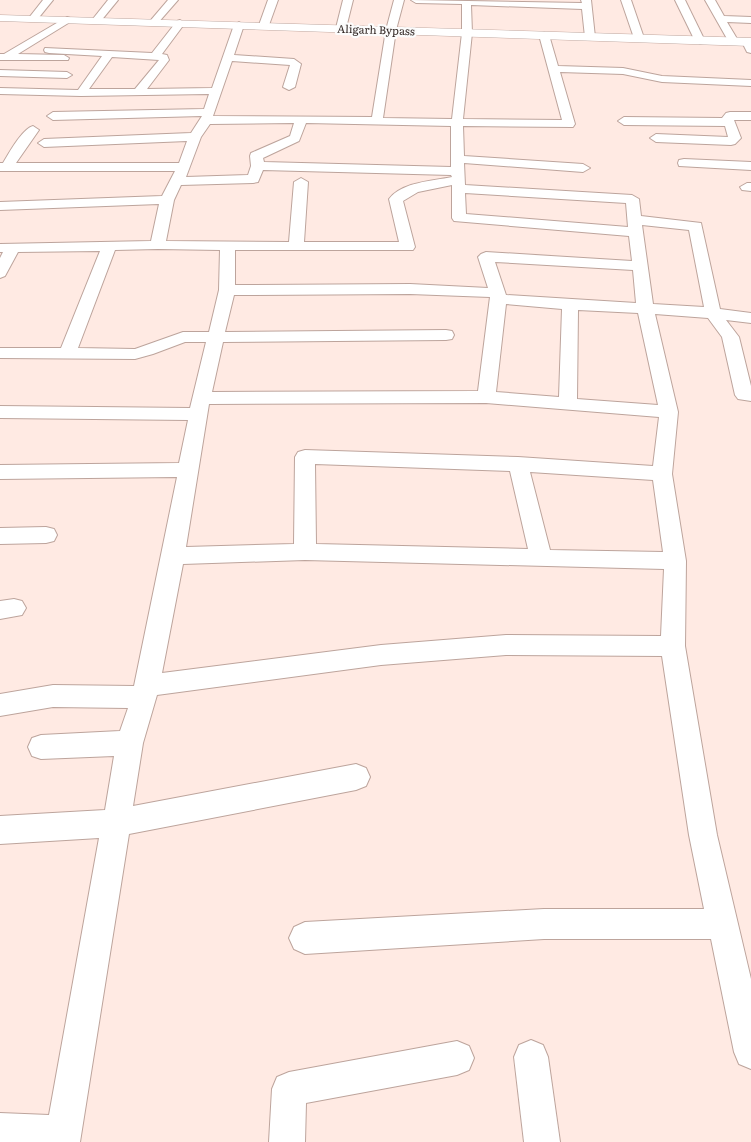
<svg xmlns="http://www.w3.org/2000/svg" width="751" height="1142" font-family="Literata,serif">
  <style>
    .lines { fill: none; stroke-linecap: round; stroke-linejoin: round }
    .street-casing { stroke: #bda49c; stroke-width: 2 }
    .secondary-casing { stroke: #bda49c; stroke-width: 1 }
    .street { fill: #fff; fill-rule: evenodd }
    .secondary { fill: #fff; fill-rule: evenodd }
    .labels { text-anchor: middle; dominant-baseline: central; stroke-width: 4.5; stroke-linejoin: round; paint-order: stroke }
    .far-street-label { font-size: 11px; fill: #342a27; stroke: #fcfcfc }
  </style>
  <rect width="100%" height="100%" fill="#ffeae3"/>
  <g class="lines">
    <!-- street casing -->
    <g class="street-casing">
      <g id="street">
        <path d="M43 0H53L36 21H30L28 19Z"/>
        <path d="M108 0H118L100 22H94L92 20Z"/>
        <path d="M168 0H178L157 24H151V20Z"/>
        <path d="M268 0H278L269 25 264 28 259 25Z"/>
        <path d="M343 0H353L346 28 341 31 336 28Z"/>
        <path d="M394 0H404L396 30 383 118 452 119 462 33V4L416 3 411 0 582 3 581 0H591L595 37 590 40 585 37 582 9 471 5 472 33 463 119 562 120 539 35 544 32 549 35 558 66 623 68 662 76 751 80V86L662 82 623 74 560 72 575 124 573 127 463 126 464 156 583 164 590 168 583 172 464 163 465 185 632 195 639 199 641 216 701 223 720 309 751 313V323L726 320 739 337 751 386V401L738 399 735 395 722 337 708 318 655 314 678 412 672 474 686 561 685 646 717 835 751 979V1069L739 1064 734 1052 711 939H544L305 954 294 949 289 938 294 927 305 922 544 909H704L689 835 662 656 506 655 381 665 157 695 143 743 133 806 356 764 366 768 370 777 366 786 356 790 129 834 80 1142H0V1113L49 1115 99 838 0 844V816L105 810 114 756 41 759 32 756 28 747 32 738 41 735 120 731 128 708 53 707 0 716V694L53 685 134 686 177 477 0 479V465L179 463 188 420 0 418V406L190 408 206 342H185L153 354 135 359 0 358V348H61L100 251 18 252 5 276 0 278V258L3 252H0V244L151 241 159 204 0 210V202L162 196 175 171H0V163H3C9 153 22 129 33 126L39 130 16 163H179L187 141 44 147 38 143 44 139 191 133 202 116 53 120 47 116 53 112 204 109 209 94 81 96 0 94V88L78 90 102 56 49 53 45 52 44 50 45 48 152 53 177 21 180 20 185 23 162 54 167 55 169 60 147 89 212 88 234 25 239 22 244 25 234 55 294 59 301 64 295 87 289 90 283 87 290 65 232 61 213 116 372 117 386 30ZM112 57 159 60 135 89H89ZM294 123 290 136 251 153 250 156 251 166 248 175 186 177 201 137 210 124ZM306 123 451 126V167L264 162 263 158 299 141ZM263 170 451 175 452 177C432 181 402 182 389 199L399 242H304L308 182 301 178 294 182 289 242 166 241 174 200 181 185 253 183 258 182ZM452 185V218L454 221 629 236 632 261 486 252 481 254 478 257 488 288 410 284 235 285V250H413L415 247 403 201 418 192ZM465 193 626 203 628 227 466 214ZM642 225 689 230 704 307 653 304ZM158 249 220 250 219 290 209 332H183L135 349 78 348 115 250ZM495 262 633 270 636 303 506 295ZM410 294 490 297 478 391 212 392 223 342 446 340 452 339 454 335 452 331 446 330 225 332 234 295ZM506 304 562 309 559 397 496 392ZM578 310 638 313 658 405 577 399ZM486 403 659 417 653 466 518 457 305 450 298 452 295 457 294 544 186 547 209 404ZM315 464 510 471 528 549 316 544ZM530 472 653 480 663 552 550 550ZM305 560 664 569 661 636 506 635 381 645 162 673 183 564Z"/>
        <path d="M621 0H631L644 38 643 40 639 41 634 38Z"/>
        <path d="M675 0H685L705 41 704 43 700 44 695 41Z"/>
        <path d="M705 0H715L724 16 751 17V23L727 22 739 42 738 44H730Z"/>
        <path d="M67 17 70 18V22L18 54 64 55 69 58 68 60H0V54H4Z"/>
        <path d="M747 39 751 40V53L747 52 742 42Z"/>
        <path d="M0 70 67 72 72 75 67 78 0 76Z"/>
        <path d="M730 112H751V120H734L741 138 735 144 731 145 656 142 650 138 656 134 728 137 725 126 624 125 618 121 624 117 722 118 726 113Z"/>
        <path d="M684 159 751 162V170L679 166 678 163 679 160Z"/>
        <path d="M747 183H751V191L742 190 740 187Z"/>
        <path d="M46 527 54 529 57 535 54 541 46 543 0 544V528Z"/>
        <path d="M14 599 22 601 26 608 22 615 0 619V601Z"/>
        <path d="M531 1040 543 1045 548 1057 560 1142H524L514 1057 519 1045Z"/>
        <path d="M457 1041 469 1046 474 1058 469 1070 457 1075 306 1103 305 1142H269L272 1089 277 1077 289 1072Z"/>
      </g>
    </g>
    <!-- secondary casing -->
    <g class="secondary-casing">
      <path id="secondary" d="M0 15 751 38V46L0 21Z"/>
    </g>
    <!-- street -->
    <use href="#street" class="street"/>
    <!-- secondary -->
    <use href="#secondary" class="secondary"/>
  </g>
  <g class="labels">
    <!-- far-street labels -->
    <g class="far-street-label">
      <text transform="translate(376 29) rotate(2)">Aligarh Bypass</text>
    </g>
  </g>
</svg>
